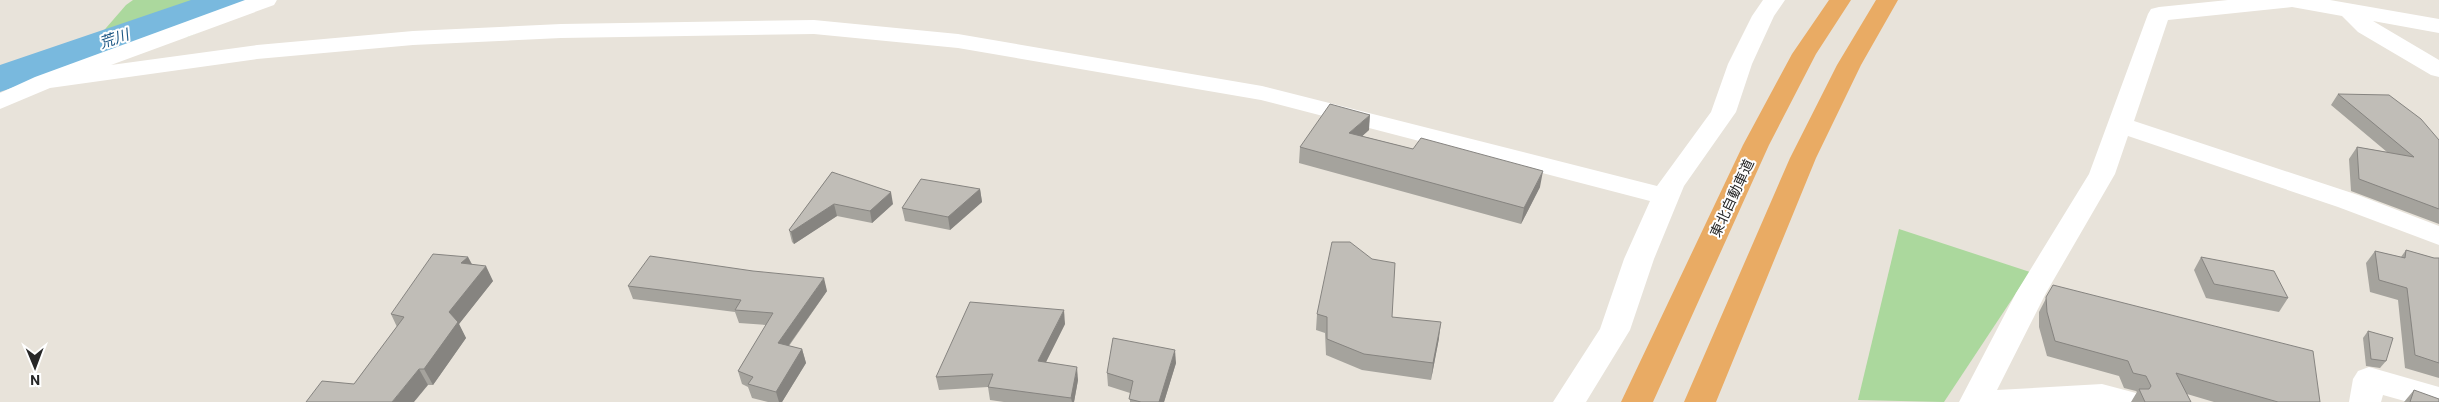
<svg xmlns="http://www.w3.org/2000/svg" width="2439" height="402" font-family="Roboto,'Noto Sans JP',sans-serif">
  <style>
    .green { fill: #abd89d }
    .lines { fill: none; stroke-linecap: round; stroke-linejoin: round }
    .river { fill: #79b9de; fill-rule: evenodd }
    .minor { fill: #fff; fill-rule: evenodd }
    .highway { fill: #e9ab64; fill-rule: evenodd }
    .wall { fill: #a5a39d }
    .shaded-wall { fill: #868480 }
    .building { fill: #c0bdb7; stroke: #868480 }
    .labels { text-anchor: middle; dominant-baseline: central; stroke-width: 4; stroke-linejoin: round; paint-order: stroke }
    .street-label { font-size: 14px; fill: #272727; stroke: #fff }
    .water-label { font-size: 15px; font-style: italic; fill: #1d5785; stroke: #fff }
  </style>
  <rect width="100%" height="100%" fill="#e8e3da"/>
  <!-- green -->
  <g class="green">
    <path d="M133 0H277L187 37 93 43 126 5Z"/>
    <path d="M1899 229 2030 272 1944 402 1858 400Z"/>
  </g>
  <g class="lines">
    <!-- river -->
    <path class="river" d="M191 0H247L242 8 0 92V65Z"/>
    <!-- minor -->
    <g class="minor">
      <path d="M245 0H277L274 5 111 65 257 45 413 31 561 24 814 20 958 34 1262 86 1657 186 1711 112 1728 64 1752 16 1763 0H1785L1774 16 1752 64 1736 112 1684 186 1654 259 1630 330 1586 402H1553L1600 329 1624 259 1650 201 1261 100 958 48 814 34 561 38 413 45 257 59 50 88 0 109V93L35 77Z"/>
      <path d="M2228 0H2330L2439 19V33L2373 21 2439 60V77L2431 75 2358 32 2342 16 2292 7 2168 20 2134 121 2358 195 2439 226V245L2338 207 2128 136 2115 174 2046 293 1997 390 2102 384 2136 393 2140 402H1959L2016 293 2089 174 2148 14 2151 9 2159 7Z"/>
      <path d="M2369 367 2439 387V402H2408L2383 395 2381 402H2349L2353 379 2358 371Z"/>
    </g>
    <!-- highway -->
    <g class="highway">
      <path d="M1829 0H1851L1816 54 1769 145 1653 402H1621L1743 145 1792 54Z"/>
      <path d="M1876 0H1898L1861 65 1816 158 1716 402H1684L1790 158 1837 65Z"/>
    </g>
  </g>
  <!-- wall -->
  <g class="wall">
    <path d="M2338 94 2439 140V224L2351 191 2349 159 2357 147 2387 152 2331 105Z"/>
    <path d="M1369 130 1362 136 1413 149 1540 187 1521 224 1299 163 1300 147Z"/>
    <path d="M832 172 893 204 872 223 837 216 794 244 792 242 789 230Z"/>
    <path d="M980 189 982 202 950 230 905 221 902 208Z"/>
    <path d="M2406 250 2434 258H2439V378L2405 368 2398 300 2370 292 2366 263 2375 251 2401 257Z"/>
    <path d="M468 257 472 264 493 281 459 324 466 338 433 385 354 384 397 327 391 314Z"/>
    <path d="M2201 257 2288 298 2279 312 2206 298 2194 270Z"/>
    <path d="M2053 285 2320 402H2214L2187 394 2191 402H2131L2137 392 2136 391 2124 388 2119 376 2047 356 2039 327V312Z"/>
    <path d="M628 286 827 291 789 346 802 349 806 363 782 402H768L752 398 748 387 742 384 738 371 766 325 739 323 735 312 633 299Z"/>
    <path d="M1317 314 1392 317 1439 338 1431 380 1362 370 1326 355 1325 333 1316 330Z"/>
    <path d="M1065 324 1046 362 1078 380 1074 402H1004L990 400 988 387 939 390 936 377Z"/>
    <path d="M2368 331 2386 361 2380 368 2366 366 2363 338Z"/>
    <path d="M1176 363 1164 402H1130V393L1108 386 1107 373Z"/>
    <path d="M2414 390 2439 402H2404Z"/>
  </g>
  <!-- shaded-wall -->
  <g class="shaded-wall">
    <path d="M1370 115 1369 130 1348 149 1349 133Z"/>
    <path d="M1543 171 1540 187 1521 224 1524 208Z"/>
    <path d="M980 189 982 202 950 230 948 217Z"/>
    <path d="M891 192 893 204 872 223 870 211Z"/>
    <path d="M834 204 837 216 794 244 791 232Z"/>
    <path d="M468 257 476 273 461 263Z"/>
    <path d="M486 266 493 281 459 324 466 338 433 385 424 369 449 312Z"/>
    <path d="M824 278 827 291 781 356 778 343Z"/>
    <path d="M1064 310 1065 324 1040 374 1038 361Z"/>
    <path d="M1441 322 1439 338 1431 380 1433 363Z"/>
    <path d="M802 349 806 363 782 402H779L776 392Z"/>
    <path d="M1175 350 1176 363 1164 402H1159Z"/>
    <path d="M1077 367 1078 380 1074 402H1072L1071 398Z"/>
    <path d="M419 369 428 385 414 402H392Z"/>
  </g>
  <!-- building -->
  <g class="building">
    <path d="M2338 94 2389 95 2421 119 2439 140V209L2359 179 2357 147 2414 157Z"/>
    <path d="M1330 104 1370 115 1349 133 1413 149 1421 138 1543 171 1524 208 1300 147Z"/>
    <path d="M832 172 891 192 870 211 834 204 791 232 789 230Z"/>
    <path d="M921 179 980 189 948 217 902 208Z"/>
    <path d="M1332 242H1350L1372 259 1395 263 1392 317 1441 322 1433 363 1364 354 1327 339V317L1317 314Z"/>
    <path d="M2406 250 2434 258H2439V363L2415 355 2407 288 2379 280 2375 251 2405 258Z"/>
    <path d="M433 254 468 257 461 263 486 266 449 312 458 322 424 369H419L392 402H306L322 381 354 384 404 317 391 314Z"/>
    <path d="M650 256 753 271 824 278 778 343 802 349 776 392 748 384 753 377 738 371 773 313 735 310 741 300 628 286Z"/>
    <path d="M2201 257 2274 271 2288 298 2214 284Z"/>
    <path d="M2053 285 2313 351 2320 402H2278L2176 373 2191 402H2145L2139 389H2149L2151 386 2146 376 2133 373 2128 361 2055 341 2047 312 2046 297Z"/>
    <path d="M970 302 1064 310 1038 361 1077 367 1071 398 988 387 993 374 936 377Z"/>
    <path d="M2368 331 2393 338 2386 361 2371 359Z"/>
    <path d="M1113 338 1175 350 1159 402H1141L1129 399 1133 381 1107 373Z"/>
    <path d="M2414 390 2439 399V402H2410Z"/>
  </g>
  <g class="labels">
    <!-- street labels -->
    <g class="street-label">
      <text transform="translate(1732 198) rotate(-65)">東北自動車道</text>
    </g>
    <!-- water labels -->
    <g class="water-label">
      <text transform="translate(114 39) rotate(-19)">荒川</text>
    </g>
  </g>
  <!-- north arrow -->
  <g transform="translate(35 367) rotate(179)" stroke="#ffffff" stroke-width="4" paint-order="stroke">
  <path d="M0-4L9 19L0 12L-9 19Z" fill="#272727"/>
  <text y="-8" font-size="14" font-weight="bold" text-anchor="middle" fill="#272727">N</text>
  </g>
</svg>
